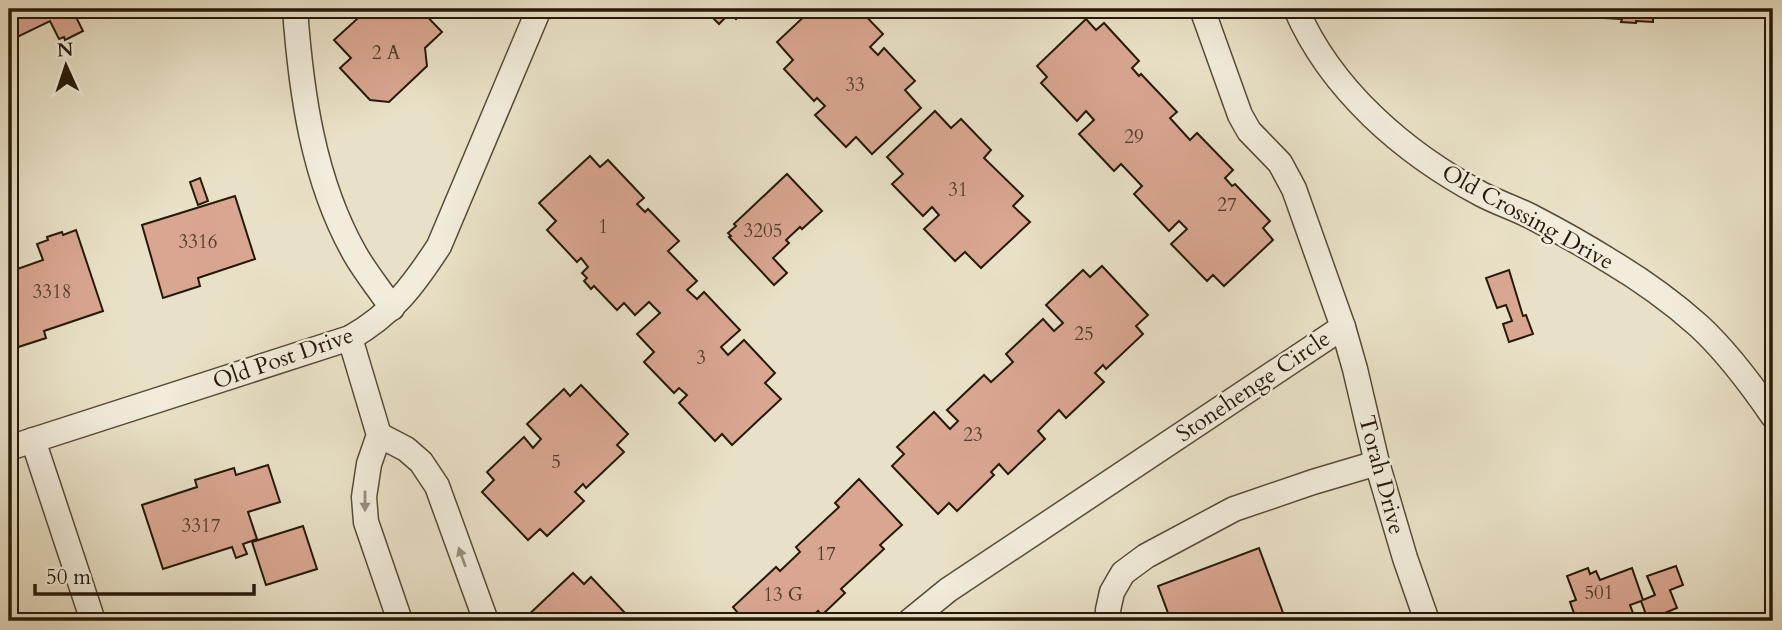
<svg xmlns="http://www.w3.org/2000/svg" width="1782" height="630" font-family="Cardo,serif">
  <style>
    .building { fill: #d9a692; stroke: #261907; stroke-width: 2 }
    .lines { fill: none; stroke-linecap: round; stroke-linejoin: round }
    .minor-casing { stroke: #574b37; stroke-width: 27 }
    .minor { stroke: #f1ecdb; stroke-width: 24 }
    .oneway { fill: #968d7c }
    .labels { text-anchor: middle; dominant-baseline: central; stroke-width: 5; stroke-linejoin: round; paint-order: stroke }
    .number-label { font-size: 19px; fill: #533c2a }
    .street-label { font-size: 23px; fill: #261907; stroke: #f1ecdb }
  </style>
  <rect width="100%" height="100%" fill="#e9e1c7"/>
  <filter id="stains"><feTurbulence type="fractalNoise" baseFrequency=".00286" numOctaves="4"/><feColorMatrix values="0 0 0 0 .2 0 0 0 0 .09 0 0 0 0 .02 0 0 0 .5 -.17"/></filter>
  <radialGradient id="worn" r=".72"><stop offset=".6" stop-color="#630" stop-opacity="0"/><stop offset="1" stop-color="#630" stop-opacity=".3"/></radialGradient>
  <!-- building -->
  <g class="building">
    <path d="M9 9H72L83 31 65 40 64 37 59 39 50 21 9 41Z"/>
    <path d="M368 9H400L401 10 420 9 442 32 425 48 427 66 389 102 370 100 340 68 351 58 334 40Z"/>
    <path d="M704 9H747L736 19 730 13 719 24Z"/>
    <path d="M812 9H840L843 12 846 9H859L883 34 870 47 878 55 884 48 915 81 905 90 921 108 872 154 856 137 846 147 815 115 825 106 817 98 814 101 784 69 793 60 777 42Z"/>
    <path d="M1587 9H1717V15H1712V18L1699 17 1700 14 1668 12V14L1653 13V22L1636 21V23L1621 22 1622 19 1586 17Z"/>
    <path d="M1086 19 1096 30 1104 23 1139 61 1132 68 1139 76 1141 74 1177 112 1170 118 1190 140 1197 133 1233 170 1225 178 1232 186 1235 184 1270 221 1263 228 1273 240 1224 286 1213 275 1207 281 1171 244 1187 229 1179 221 1169 231 1134 194 1142 186 1121 164 1114 171 1079 134 1094 120 1086 111 1077 121 1041 83 1047 77 1037 66Z"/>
    <path d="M935 111 951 128 961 119 991 150 984 158 1023 196 1013 206 1030 222 981 268 965 252 955 261 924 229 939 215 932 207 923 216 892 184 903 174 887 157Z"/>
    <path d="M590 156 600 167 608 160 644 198 637 204 645 212 648 209 679 241 668 251 697 281 687 290 697 299 704 292 740 330 721 347 728 355 744 340 775 373 765 383 781 399 732 445 722 434 715 441 679 403 687 395 679 388 674 393 644 362 654 352 637 334 660 313 649 302 635 315 624 303 617 310 594 286 591 289 584 281 587 278 582 273 588 267 581 258 577 262 547 230 556 221 539 203Z"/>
    <path d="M787 174 822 211 802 229 800 227 786 240 789 243 773 258 787 273 774 285 729 237 731 236 728 233 736 226 734 224Z"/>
    <path d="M200 178 208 201 198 205 190 182Z"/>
    <path d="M235 196 255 259 198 278 200 286 163 298 142 225Z"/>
    <path d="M76 230 103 311 44 331 46 338 9 350V272L43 260 37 244 48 240 47 237 62 232 63 235Z"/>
    <path d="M1102 266 1148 315 1136 326 1143 334 1106 369 1103 365 1095 373 1104 382 1066 418 1059 410 1038 431 1045 439 1008 474 999 464 991 472 994 475 957 511 949 503 938 514 892 466 904 454 897 447 934 412 950 429 958 421 947 410 984 375 991 382 1013 362 1006 354 1043 319 1054 331 1063 323 1046 305 1083 270 1090 277Z"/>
    <path d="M1509 270 1523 316 1526 315 1533 334 1509 342 1503 324 1512 321 1506 305 1497 308 1486 278Z"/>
    <path d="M581 385 628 434 617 445 624 452 586 488 583 484 575 492 584 501 547 536 540 529 528 540 482 492 494 480 487 472 524 437 533 448 541 439 527 424 564 389 570 396Z"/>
    <path d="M268 465 280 502 248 512 257 539 243 544 247 554 236 558 232 547 163 569 142 505 197 487 195 480 234 468 236 475Z"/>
    <path d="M859 479 902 525 880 545 884 549 841 589 845 593 822 615 818 611 807 621H727L737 612 733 607 776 567 780 571 800 552 796 547 839 507 835 503Z"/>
    <path d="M303 526 317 569 266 585 252 542Z"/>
    <path d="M1259 548 1286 621H1171L1158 586Z"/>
    <path d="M1676 566 1683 585 1670 590 1677 608 1648 620 1641 601 1630 605 1636 621H1582H1583L1581 613 1575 616 1570 602 1576 600 1567 576 1588 568 1590 574 1596 571 1600 580 1632 568 1643 600 1655 595 1647 576Z"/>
    <path d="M573 573 584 584 591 577 626 614 619 621H526L524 619Z"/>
  </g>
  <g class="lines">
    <!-- minor casing -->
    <g class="minor-casing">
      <g id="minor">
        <path d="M295 9C301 92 313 180 355 254 366 273 380 290 392 308"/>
        <path d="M1202 9 1240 115 1249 131 1280 163 1294 189 1343 327 1355 369 1377 463 1405 558 1427 621"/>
        <path d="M1296 9C1331 90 1404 153 1481 194 1498 203 1517 209 1534 218 1559 231 1584 245 1608 260 1640 279 1671 301 1699 326 1727 352 1751 384 1773 416"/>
        <path d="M350 338 379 435 369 464 364 497 366 522 400 621"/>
        <path d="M379 435 406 449 421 462 437 486 486 621"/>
        <path d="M33 440 93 621"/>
        <path d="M9 448 350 338C392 314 413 286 439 246L539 9"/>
        <path d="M910 621 948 590 1343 327"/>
        <path d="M1109 621 1108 610 1112 592 1123 573 1146 556 1234 509 1313 482 1377 463"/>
      </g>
    </g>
    <!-- minor -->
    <use href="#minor" class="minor"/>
  </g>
  <!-- one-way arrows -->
  <defs><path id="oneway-solid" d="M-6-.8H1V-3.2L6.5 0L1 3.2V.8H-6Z" transform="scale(1.75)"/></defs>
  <g class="oneway">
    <use href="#oneway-solid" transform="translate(365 501) rotate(90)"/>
    <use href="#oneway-solid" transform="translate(462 557) rotate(-110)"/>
  </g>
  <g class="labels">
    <!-- number labels -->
    <g class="number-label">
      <text x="386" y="53">2 A</text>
      <text x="855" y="85">33</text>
      <text x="1134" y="137">29</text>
      <text x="958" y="190">31</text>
      <text x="1227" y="205">27</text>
      <text x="603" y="227">1</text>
      <text x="763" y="231">3205</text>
      <text x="198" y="242">3316</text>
      <text x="52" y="292">3318</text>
      <text x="1084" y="334">25</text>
      <text x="701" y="358">3</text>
      <text x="973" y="435">23</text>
      <text x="556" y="462">5</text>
      <text x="201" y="526">3317</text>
      <text x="826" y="554">17</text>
      <text x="1599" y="593">501</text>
      <text x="783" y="595">13 G</text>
    </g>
    <!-- street labels -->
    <g class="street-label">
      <text transform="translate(1528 217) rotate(29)">Old Crossing Drive</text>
      <text transform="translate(283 358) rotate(-19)">Old Post Drive</text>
      <text transform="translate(1253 386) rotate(-34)">Stonehenge Circle</text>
      <text transform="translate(1382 475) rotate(75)">Torah Drive</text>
    </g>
  </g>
  <!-- margin -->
  <rect width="1782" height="630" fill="none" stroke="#e9e1c7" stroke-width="35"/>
  <rect x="10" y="10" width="1761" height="609" fill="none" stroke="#261907" stroke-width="3.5"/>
  <rect x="18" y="18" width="1747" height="595" fill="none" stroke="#261907" stroke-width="2"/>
  <!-- north arrow -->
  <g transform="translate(66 66) rotate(357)" stroke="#f1ecdb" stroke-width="5" paint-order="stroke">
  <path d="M0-5L12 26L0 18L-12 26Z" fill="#261907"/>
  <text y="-10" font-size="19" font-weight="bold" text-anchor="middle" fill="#261907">N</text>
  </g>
  <!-- scale -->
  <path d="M35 584v10h219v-10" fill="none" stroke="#261907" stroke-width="3.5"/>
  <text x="46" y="584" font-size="21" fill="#261907" stroke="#f1ecdb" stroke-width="5" paint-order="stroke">50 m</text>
  <rect width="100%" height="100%" filter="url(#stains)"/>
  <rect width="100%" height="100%" fill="url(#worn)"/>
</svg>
